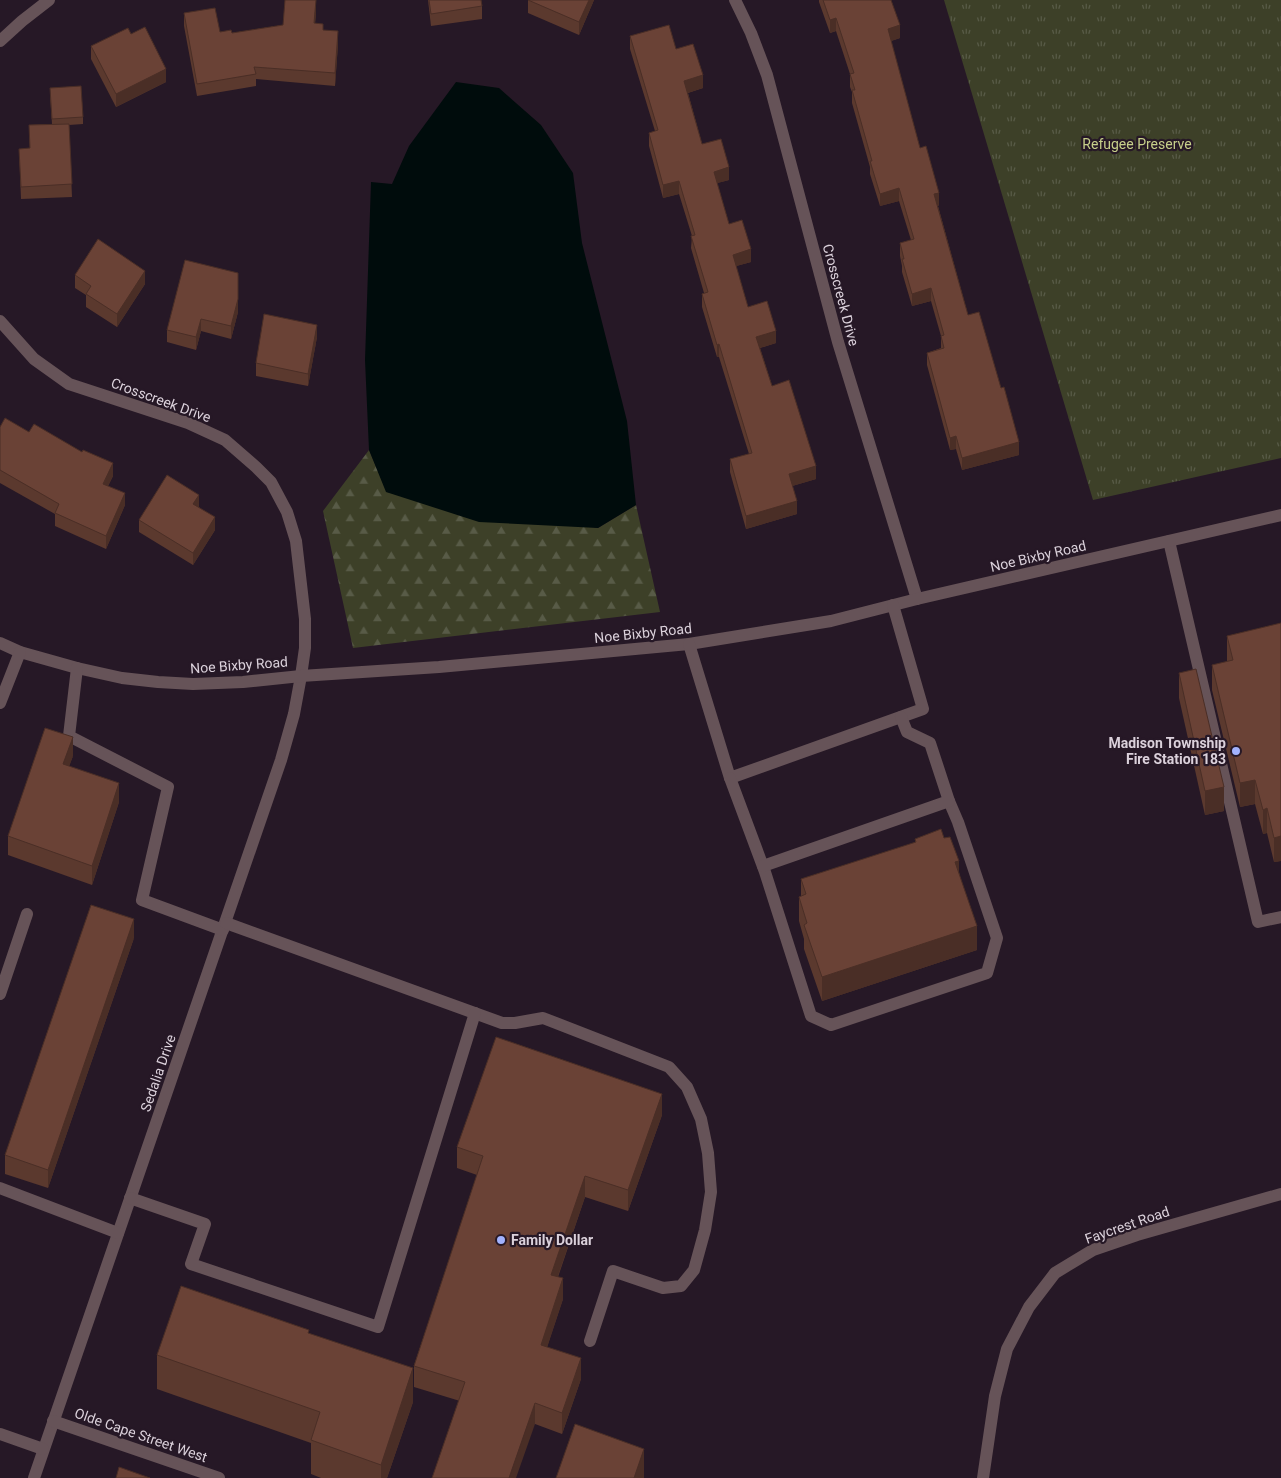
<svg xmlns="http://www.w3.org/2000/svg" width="1281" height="1478" font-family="Roboto,sans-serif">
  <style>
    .forest { fill: url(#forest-firs) }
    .park { fill: url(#park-tufts) }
    .water { fill: #000c0c }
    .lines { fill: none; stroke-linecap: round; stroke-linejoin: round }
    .minor { stroke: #665358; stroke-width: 12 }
    .wall { fill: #5b392e }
    .shaded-wall { fill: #4a2e26 }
    .building { fill: #6a4236; stroke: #4a2e26 }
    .poi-dot { fill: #a2b2fd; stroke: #261826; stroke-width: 2 }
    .labels { text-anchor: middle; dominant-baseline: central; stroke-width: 4.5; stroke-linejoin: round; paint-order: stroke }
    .park-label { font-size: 14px; fill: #c6cf8a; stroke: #261826 }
    .street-label { font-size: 14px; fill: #dbd1db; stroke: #261826 }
    .poi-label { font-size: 14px; font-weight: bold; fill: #dbd1db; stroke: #261826; text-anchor: end }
  </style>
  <defs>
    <pattern id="forest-firs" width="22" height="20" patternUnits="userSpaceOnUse" patternTransform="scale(1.25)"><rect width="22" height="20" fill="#3d4028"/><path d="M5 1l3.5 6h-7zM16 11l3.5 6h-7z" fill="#585b47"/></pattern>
    <pattern id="park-tufts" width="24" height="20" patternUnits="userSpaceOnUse" patternTransform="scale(1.25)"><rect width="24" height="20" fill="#3d4028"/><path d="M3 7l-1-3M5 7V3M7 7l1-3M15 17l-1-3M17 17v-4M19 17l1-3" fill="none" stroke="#585b47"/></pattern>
  </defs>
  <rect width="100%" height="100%" fill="#261826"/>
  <!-- forest -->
  <path class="forest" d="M369 450 387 492 598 528 636 505 660 612 353 648 323 511Z"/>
  <!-- park -->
  <path class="park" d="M944 0H1281V458L1093 500Z"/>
  <!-- water -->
  <path class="water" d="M456 82 499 88 541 125 573 173 582 243 627 421 636 505 598 528 479 522 386 492 369 450 365 360 371 182 392 184 409 146Z"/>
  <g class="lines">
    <!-- minor -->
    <g class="minor">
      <path d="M735 0 751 33 767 75 838 342 917 599"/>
      <path d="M0 41 22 21 49 0"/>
      <path d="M0 321 34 359 69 384 188 423 225 440 256 467 271 482 287 512 296 541 305 619V648L301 676 294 714 281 760 34 1478"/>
      <path d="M1169 541 1258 922 1281 917"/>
      <path d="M0 643 20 652 77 668 122 678 158 682 193 684 243 682 301 676 439 667 689 644 831 621 917 599 1281 515"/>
      <path d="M689 644 730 778 923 709 893 605"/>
      <path d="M77 668 69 736 168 787 142 900 223 930"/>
      <path d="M0 703 20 652"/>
      <path d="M730 778 765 872 811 1016 831 1025 987 973 997 938 958 822 949 801"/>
      <path d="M763 866 949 801 930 743 907 732 901 717"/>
      <path d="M226 923 502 1023H515L543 1018 669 1067 687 1087 701 1119 708 1153 711 1192 705 1230 694 1270 681 1286 663 1288 613 1271 590 1341"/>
      <path d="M0 994 27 914"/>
      <path d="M0 1188 118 1233"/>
      <path d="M130 1198 205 1224 191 1264 378 1327 475 1013"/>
      <path d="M53 1421 219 1478"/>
      <path d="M0 1434 43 1449"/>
      <path d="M983 1478 995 1396 1007 1349 1029 1307 1055 1273 1093 1250 1137 1235 1281 1194"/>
    </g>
  </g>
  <!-- wall -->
  <g class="wall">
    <path d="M428 0H481L482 6V19L431 26Z"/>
    <path d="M528 0H594L579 35 528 13Z"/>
    <path d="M819 0H891L900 38 891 41 920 148 939 205 938 206 968 315 1019 455 962 470 956 449 950 450 927 365V353L941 348V336L931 301 912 306 902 272V266L900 256V243L911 240 899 201 880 206 870 174V167L852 103V92L850 87V74L836 31 830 33 819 2Z"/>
    <path d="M184 13 220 32 232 33 283 25 316 13 315 23 338 44 335 86 256 79V86L197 96 184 26Z"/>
    <path d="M131 34 166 82 116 107 91 59V46Z"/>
    <path d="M630 36 676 49 703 88 688 93 702 144 729 180 717 183 729 224 751 262 736 266 748 307 776 343 760 348 772 386 816 479 792 486 797 514 746 529 730 472V459L749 454 719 357H717L702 307V294L704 293 691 248 692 236 679 194 663 198 649 146V133L655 131 630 49Z"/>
    <path d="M50 94 83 117V124L69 125 72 197 21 199 19 149H30L29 125 52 124Z"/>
    <path d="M238 273V312L231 339 201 331 196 350 167 342V330Z"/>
    <path d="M75 275 145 284 117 327 86 307V295L75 288Z"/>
    <path d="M317 337 308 386 256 376V363Z"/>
    <path d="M0 427 29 432 113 476 108 486 125 505 106 549 55 526V514L0 483Z"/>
    <path d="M199 507 215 530 193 565 139 532V520Z"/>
    <path d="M1281 623V861L1274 862 1267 833 1263 834 1255 804 1240 807 1212 690V665L1227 662V636Z"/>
    <path d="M1179 673 1224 811 1205 815 1179 698Z"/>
    <path d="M73 756 69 766 119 802 92 885 8 855V836Z"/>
    <path d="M915 839 959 872 977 950 822 1001 804 949V939L799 921V897L801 896V879L915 843Z"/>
    <path d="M134 938 48 1188 5 1174V1155Z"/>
    <path d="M662 1115 628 1211 585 1197 558 1277 563 1299 547 1347 581 1379 562 1434 535 1424 414 1387V1366L477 1175 457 1168V1147Z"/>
    <path d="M309 1333 413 1402 387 1478H321L311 1474V1443L157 1389V1355Z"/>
  </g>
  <!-- shaded-wall -->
  <g class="shaded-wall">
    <path d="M316 0V13L314 36V23Z"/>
    <path d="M589 0H594L579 35V22Z"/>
    <path d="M836 18V31L830 33V20Z"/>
    <path d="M900 25V38L888 42V29Z"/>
    <path d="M338 31V44L335 86V73Z"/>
    <path d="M166 69V82L116 107V94Z"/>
    <path d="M703 75V88L684 94V81Z"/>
    <path d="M729 167V180L714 184V172Z"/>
    <path d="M679 181V194L663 198V185Z"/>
    <path d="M899 188V201L880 206V194Z"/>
    <path d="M939 193V205L934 207V194Z"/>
    <path d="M751 249V262L733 267V255Z"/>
    <path d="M145 271V284L117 327V314Z"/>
    <path d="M931 288V301L912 306V294Z"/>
    <path d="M238 299V312L231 339V326Z"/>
    <path d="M201 319V331L196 350V337Z"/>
    <path d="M317 325V337L308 386V374Z"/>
    <path d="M776 331V343L756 349V337Z"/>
    <path d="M719 344V357H717V345Z"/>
    <path d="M956 436V449L950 450V438Z"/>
    <path d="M1019 442V455L962 470V458Z"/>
    <path d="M113 463V476L103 496V484Z"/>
    <path d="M816 466V479L789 487V474Z"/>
    <path d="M125 493V505L106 549V536Z"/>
    <path d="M199 495V508L193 504Z"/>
    <path d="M797 501V514L746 529V516Z"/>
    <path d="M215 517V530L193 565V553Z"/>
    <path d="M73 737V756L63 783V764Z"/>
    <path d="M1255 780V804L1240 807V783Z"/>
    <path d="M119 783V802L92 885V866Z"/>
    <path d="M1224 787V811L1205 815V791Z"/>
    <path d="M1267 808V833L1263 834V810Z"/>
    <path d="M1281 836V861L1274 862V838Z"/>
    <path d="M959 861V886L955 862Z"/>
    <path d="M134 919V938L48 1188V1170Z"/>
    <path d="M977 926V950L822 1001V977Z"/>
    <path d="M662 1094V1115L628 1211V1190Z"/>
    <path d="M585 1176V1197L551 1296V1275Z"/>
    <path d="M563 1278V1299L541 1366V1345Z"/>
    <path d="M581 1358V1379L562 1434V1413Z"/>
    <path d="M413 1368V1402L387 1478H381V1465Z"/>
    <path d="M535 1403V1424L516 1478H509Z"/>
    <path d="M644 1449V1478H634Z"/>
  </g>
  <!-- building -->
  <g class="building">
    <path d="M285 0H316L314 23 323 24V30L338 31 335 73 254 67 256 74 197 84 184 13 215 8 220 32 231 30 232 33 283 25Z"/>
    <path d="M429 0H481L482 6 431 14Z"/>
    <path d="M528 0H589L579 22Z"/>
    <path d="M823 0H891L900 25 888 29 920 148 926 146 939 193 934 194 968 315 979 312 1001 388 1004 387 1019 442 962 458 956 436 950 438 927 353 944 348 941 336 944 335 931 288 912 294 902 259H904L900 243 914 239 899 188 880 194 870 161H872L852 90H855L850 74 854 73 836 18 830 20Z"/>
    <path d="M669 25 676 49 693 44 703 75 684 81 702 144 721 139 729 167 714 172 729 224 742 220 751 249 733 255 748 307 767 301 776 331 756 337 772 386 789 380 816 466 789 474 797 501 746 516 730 459 752 453 719 344 717 345 702 294 708 292 691 236 695 235 679 181 663 185 649 133 658 130 630 36Z"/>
    <path d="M145 27 166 69 116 94 91 46 128 28 131 34Z"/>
    <path d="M81 86 83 117 52 119 50 88Z"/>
    <path d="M69 124 72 184 21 187 19 149 30 148 29 125Z"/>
    <path d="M98 239 145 271 117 314 86 294 91 286 75 275Z"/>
    <path d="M185 260 238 273V299L231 326 201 319 196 337 167 330Z"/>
    <path d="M264 314 317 325 308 374 256 363Z"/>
    <path d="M5 418 29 432 34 424 82 452 83 450 113 463 103 484 125 493 106 536 55 513 59 504 0 470V427Z"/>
    <path d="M167 475 199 495 193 504 215 517 193 553 139 520Z"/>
    <path d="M1281 623V836L1274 838 1267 808 1263 810 1255 780 1240 783 1212 665 1233 660 1227 636Z"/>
    <path d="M1196 669 1224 787 1205 791 1179 673Z"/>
    <path d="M45 728 73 737 63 764 119 783 92 866 8 836Z"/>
    <path d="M941 829 944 838 950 837 959 861 955 862 977 926 822 977 804 925 807 923 799 897 806 894 801 879 916 842 915 839Z"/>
    <path d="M91 905 134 919 48 1170 5 1155Z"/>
    <path d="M496 1037 662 1094 628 1190 585 1176 551 1275 563 1278 541 1345 581 1358 562 1413 535 1403 509 1478H432L465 1382 414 1366 483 1156 457 1147Z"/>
    <path d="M181 1286 309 1330 308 1333 413 1368 381 1465 311 1440 320 1412 157 1355Z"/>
    <path d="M575 1424 644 1449 634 1478H556Z"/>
    <path d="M119 1467 150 1478H116Z"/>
  </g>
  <!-- markers -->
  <g class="poi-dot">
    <circle cx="1236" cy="751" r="5"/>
    <circle cx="501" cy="1240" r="5"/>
  </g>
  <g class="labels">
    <!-- park labels -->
    <g class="park-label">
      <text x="1137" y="144">Refugee Preserve</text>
    </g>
    <!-- street labels -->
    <g class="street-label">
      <text transform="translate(841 295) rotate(75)">Crosscreek Drive</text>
      <text transform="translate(161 400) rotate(20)">Crosscreek Drive</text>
      <text transform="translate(1038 556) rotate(-13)">Noe Bixby Road</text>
      <text transform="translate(643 633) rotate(-6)">Noe Bixby Road</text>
      <text transform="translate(239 665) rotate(-4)">Noe Bixby Road</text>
      <text transform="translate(158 1073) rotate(-71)">Sedalia Drive</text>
      <text transform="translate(1127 1225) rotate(-19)">Faycrest Road</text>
      <text transform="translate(141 1435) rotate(19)">Olde Cape Street West</text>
    </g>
    <!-- poi labels -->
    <g class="poi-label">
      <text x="1226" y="743">Madison Township<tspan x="1226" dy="16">Fire Station 183</tspan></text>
      <text x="511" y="1240" text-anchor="start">Family Dollar</text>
    </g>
  </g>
</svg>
